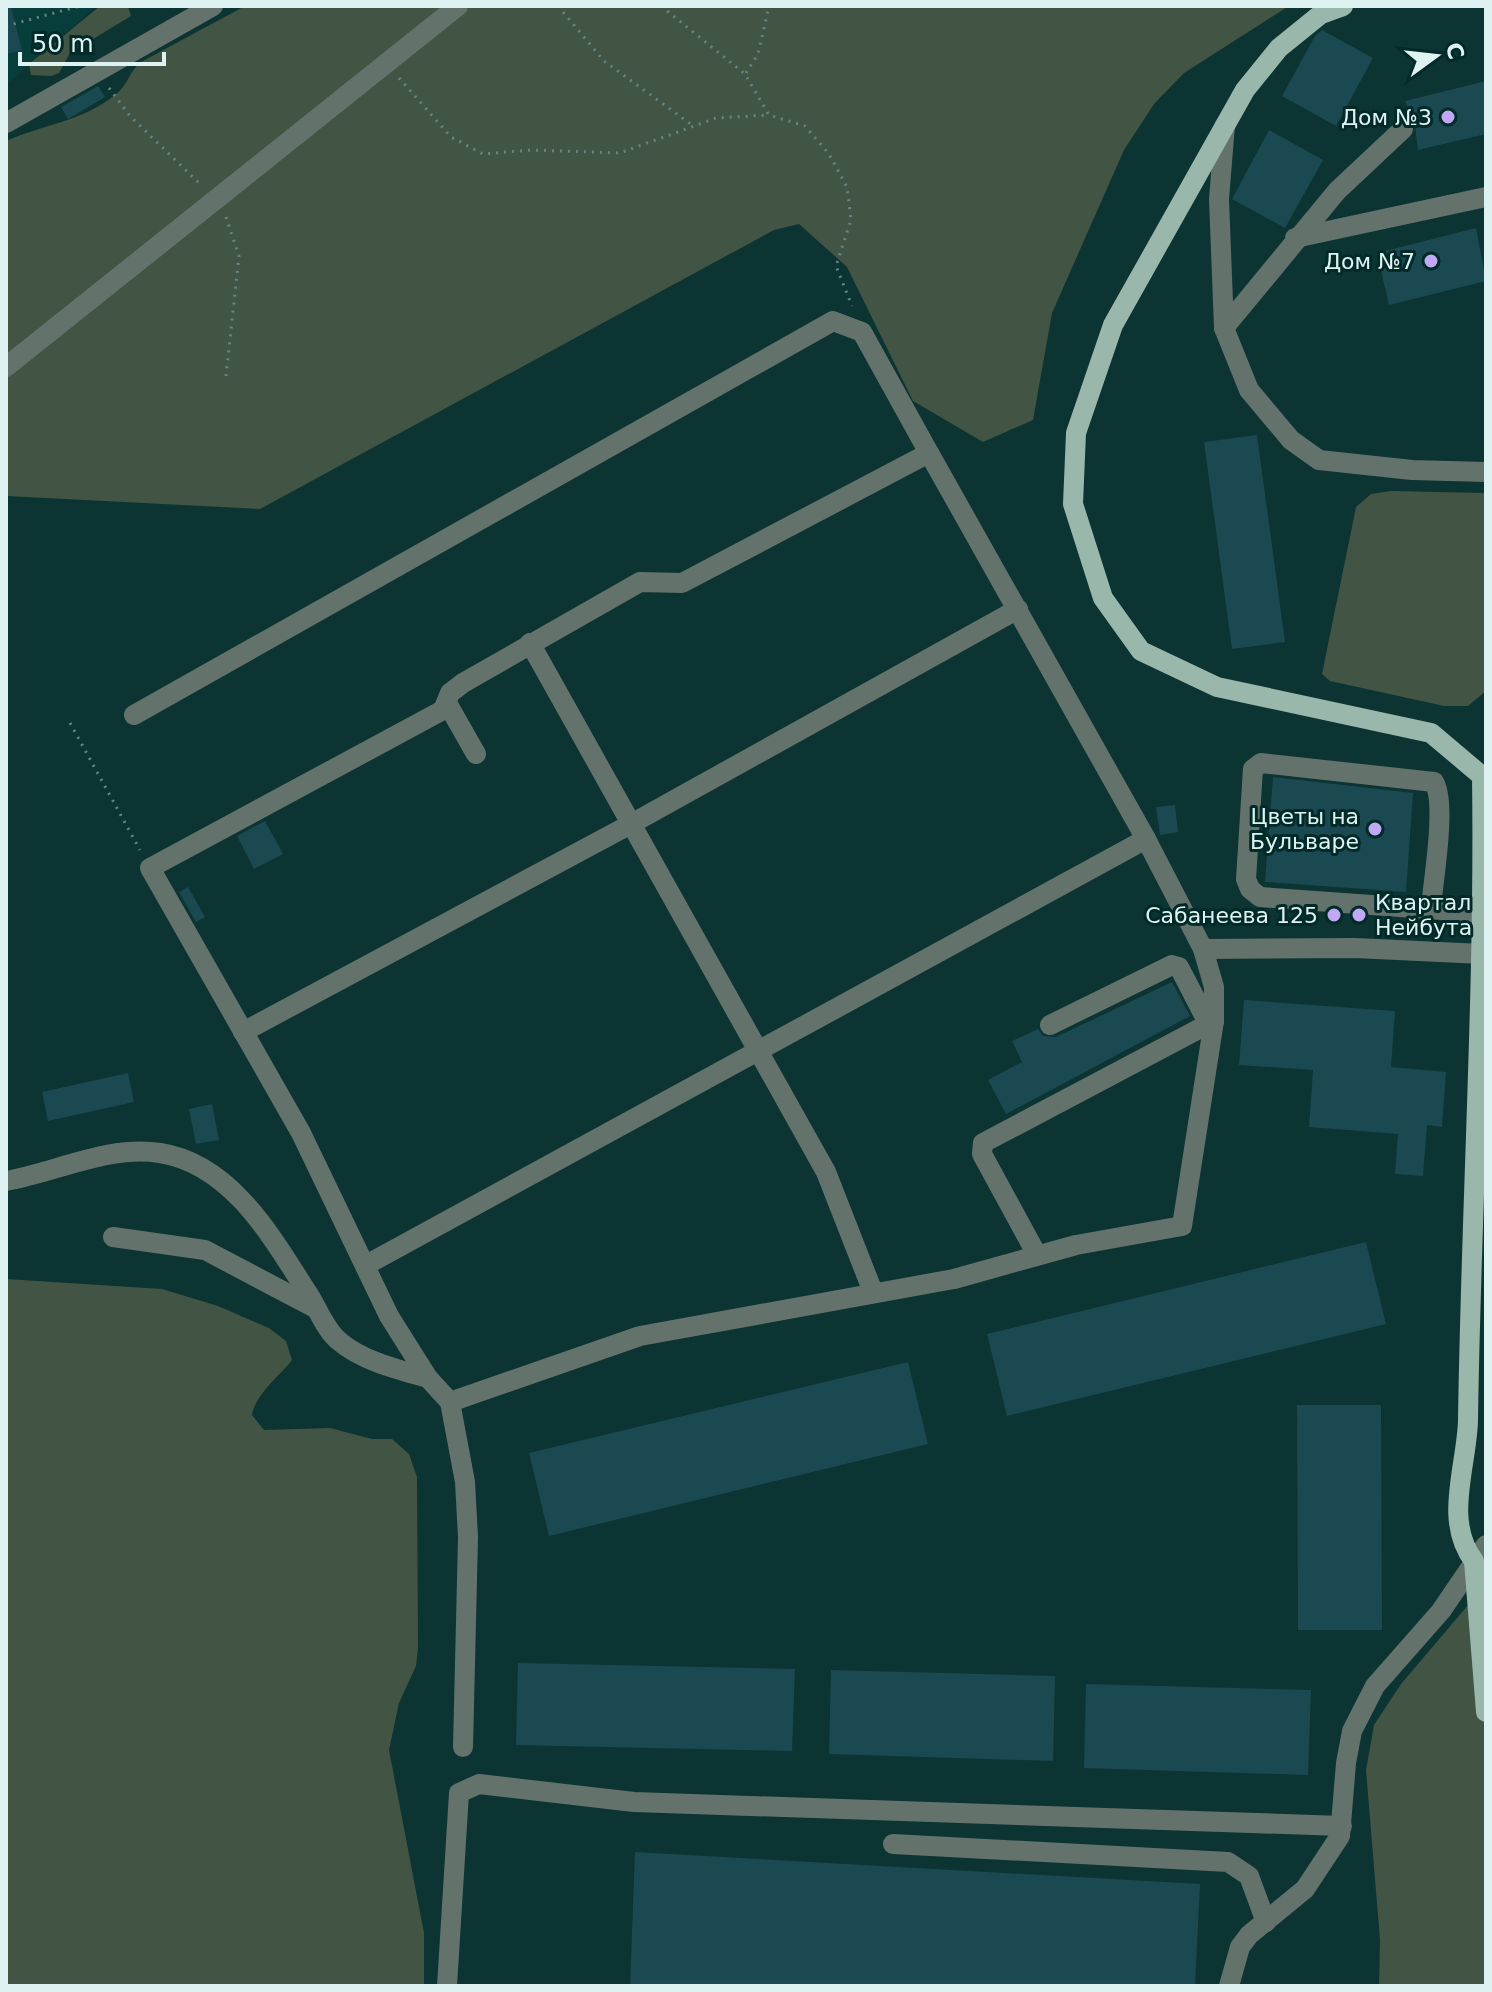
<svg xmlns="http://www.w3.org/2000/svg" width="1492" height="1992" font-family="'DejaVu Sans',sans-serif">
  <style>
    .built { fill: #073e3c }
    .green { fill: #425443 }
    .building { fill: #1a4951 }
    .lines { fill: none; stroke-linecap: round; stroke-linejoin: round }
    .path { stroke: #658583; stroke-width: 3; stroke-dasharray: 2 6; stroke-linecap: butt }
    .minor { stroke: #64726c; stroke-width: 20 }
    .major { stroke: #99b7aa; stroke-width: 20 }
    .poi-dot { fill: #c0a8f4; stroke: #012a28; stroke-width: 3 }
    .labels { text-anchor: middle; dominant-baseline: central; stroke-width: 6; stroke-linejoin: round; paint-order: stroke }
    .poi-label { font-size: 22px; fill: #def3f1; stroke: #012a28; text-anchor: end }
  </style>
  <rect width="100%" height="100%" fill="#0c3432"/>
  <!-- built -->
  <path class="built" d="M6 6H96L6 85Z"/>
  <!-- green -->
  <g class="green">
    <path d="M100 6H128L131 16 70 53 59 73 51 76 31 75 29 64Z"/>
    <path d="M245 6H1289L1184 73 1154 104 1124 150 1052 313 1033 420 983 442 913 401 847 267 799 224 774 230 260 509 6 496V141C44 124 81 122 115 95 128 86 129 71 141 62Z"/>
    <path d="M1391 491 1486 493V691L1468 706H1444L1330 681 1322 674 1356 507 1371 494Z"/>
    <path d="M6 1279 162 1289 218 1306 269 1328 286 1341 292 1360C278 1378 256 1393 252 1415L264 1430 330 1428 372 1439H392L409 1454 417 1477 418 1648 416 1666 399 1703 389 1750 424 1933V1986H6Z"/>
    <path d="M1486 1584V1986H1379L1380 1940 1366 1770 1374 1725 1401 1684Z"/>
  </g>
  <!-- building -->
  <g class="building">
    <path d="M6 7H11L22 50 6 54Z"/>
    <path d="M1322 30 1373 58 1336 126 1282 96 1315 36Z"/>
    <path d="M1486 81V134L1418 150 1415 125 1405 101Z"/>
    <path d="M98 86 105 97 68 119 61 107Z"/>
    <path d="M1269 130 1323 160 1285 228 1232 199Z"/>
    <path d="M1476 228 1486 281 1389 305 1377 253Z"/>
    <path d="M1257 435 1285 642 1232 649 1204 442Z"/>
    <path d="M1273 777 1413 793 1406 892 1265 882Z"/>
    <path d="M1175 805 1178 832 1160 835 1156 807Z"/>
    <path d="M265 821 283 854 254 869 237 836Z"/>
    <path d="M188 887 205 917 196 922 179 892Z"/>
    <path d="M1172 982 1190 1016 1006 1114 988 1080 1022 1062 1012 1041 1038 1029 1043 1036 1056 1037Z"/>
    <path d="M1244 1000 1395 1011 1391 1067 1446 1072 1442 1127 1427 1125 1423 1176 1395 1174 1398 1134 1309 1127 1313 1070 1239 1065Z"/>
    <path d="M128 1073 134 1102 48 1121 42 1092Z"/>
    <path d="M212 1104 219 1140 196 1144 189 1109Z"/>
    <path d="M1366 1242 1386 1324 1007 1416 987 1334Z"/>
    <path d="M908 1362 928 1444 549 1536 529 1453Z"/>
    <path d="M1297 1405H1381L1382 1630H1298Z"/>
    <path d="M518 1663 795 1669 792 1751 516 1745Z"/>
    <path d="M831 1670 1055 1676 1053 1761 829 1754Z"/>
    <path d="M1086 1684 1311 1690 1308 1775 1084 1768Z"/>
    <path d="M635 1852 1200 1884 1195 1986H630Z"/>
  </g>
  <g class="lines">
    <!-- path -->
    <g class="path">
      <path d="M558 6 604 61 692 125"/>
      <path d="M661 6 745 74 769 115 805 126 829 154 847 187 851 220 836 266 852 306"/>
      <path d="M6 26 80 6"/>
      <path d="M746 73 758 54 769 6"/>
      <path d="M399 78 451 137 483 154 531 150 620 153 716 118 769 115"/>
      <path d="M109 88 130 116 202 186"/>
      <path d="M226 217 239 256 226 376"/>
      <path d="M70 723 140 850"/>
    </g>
    <!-- minor -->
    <g class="minor">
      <path d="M6 123 213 6"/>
      <path d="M1225 125 1219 199 1224 328 1249 390 1291 440 1319 460 1412 470 1486 472"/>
      <path d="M1295 238 1486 197"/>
      <path d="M1224 328 1337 191 1403 129"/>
      <path d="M6 367 458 6"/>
      <path d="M530 643 826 1172 873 1292"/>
      <path d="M447 703 476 754"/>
      <path d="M134 715 833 321 862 332 929 453"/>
      <path d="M1431 908C1433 881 1447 803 1434 782L1261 763 1253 769 1246 879 1250 889 1260 897 1484 913"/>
      <path d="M1050 1025 1172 965 1179 967 1208 1023"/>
      <path d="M243 1032 631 824 1018 609"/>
      <path d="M6 1181C57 1172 108 1145 160 1153 232 1164 273 1239 309 1295 318 1309 326 1331 339 1341 362 1361 399 1370 428 1378"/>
      <path d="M113 1237 205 1250 315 1308"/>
      <path d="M1037 1255 982 1154 983 1143 1214 1021"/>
      <path d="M366 1265 1146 839"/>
      <path d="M450 1402 640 1336 954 1279 1076 1245 1182 1226 1214 1021V987L1203 949"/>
      <path d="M463 1747 468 1537 465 1482 450 1402 428 1378 389 1316 301 1133 150 868 443 710 450 693 463 683 640 582 682 583 929 453 1146 839 1203 949 1355 948 1482 954"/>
      <path d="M893 1844 1228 1862 1249 1876 1266 1922"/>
      <path d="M447 1986 459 1793 479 1784 634 1802 1342 1826"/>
      <path d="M1229 1986 1240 1947 1249 1935 1305 1889 1340 1836 1346 1763 1352 1731 1375 1686 1441 1611 1486 1545"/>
    </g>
    <!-- major -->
    <path class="major" d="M1343 6 1321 14 1279 48 1245 90 1113 325 1076 433 1073 504 1103 598 1141 651 1217 687 1431 733 1482 776C1485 991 1471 1205 1468 1420 1467 1466 1443 1521 1474 1561L1486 1712"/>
  </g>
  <!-- markers -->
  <g class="poi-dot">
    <circle cx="1448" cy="117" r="8"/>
    <circle cx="1431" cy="261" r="8"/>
    <circle cx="1375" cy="829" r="8"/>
    <circle cx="1334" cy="915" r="8"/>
    <circle cx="1359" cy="915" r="8"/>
  </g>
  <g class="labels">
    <!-- poi labels -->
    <g class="poi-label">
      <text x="1432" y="117">Дом №3</text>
      <text x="1415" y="261">Дом №7</text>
      <text x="1359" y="816">Цветы на<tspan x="1359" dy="25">Бульваре</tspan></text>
      <text x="1375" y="902" text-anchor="start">Квартал<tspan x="1375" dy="25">Нейбута</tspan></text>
      <text x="1318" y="915">Сабанеева 125</text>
    </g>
  </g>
  <!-- border -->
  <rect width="1492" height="1992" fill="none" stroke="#def3f1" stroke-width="16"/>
  <!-- north arrow -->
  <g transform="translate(1436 56) rotate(75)" stroke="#012a28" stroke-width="6" paint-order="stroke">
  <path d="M0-6L14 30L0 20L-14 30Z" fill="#def3f1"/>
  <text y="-12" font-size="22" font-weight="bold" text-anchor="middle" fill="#def3f1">С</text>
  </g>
  <!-- scale -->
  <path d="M20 52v12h144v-12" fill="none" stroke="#def3f1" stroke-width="4"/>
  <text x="32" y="52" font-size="24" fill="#def3f1" stroke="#012a28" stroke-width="6" paint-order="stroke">50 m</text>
</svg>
